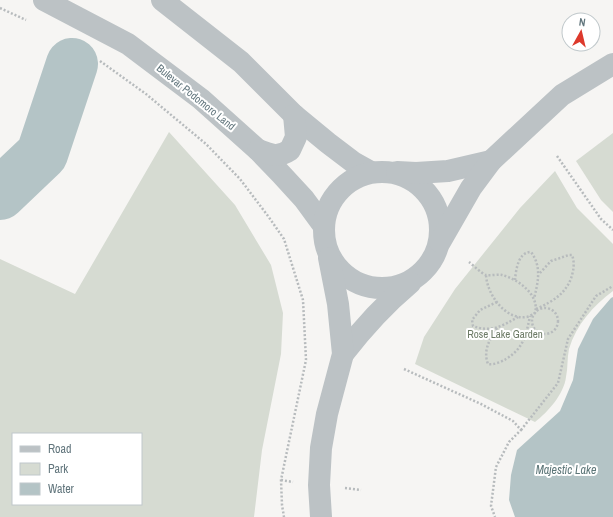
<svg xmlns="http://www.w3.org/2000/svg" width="613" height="517" font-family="'Archivo Narrow',sans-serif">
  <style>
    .green { fill: #d6dbd2; fill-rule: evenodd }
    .water { fill: #b4c4c6 }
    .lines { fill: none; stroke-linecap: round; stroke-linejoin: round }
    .river { stroke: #b4c4c6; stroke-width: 52 }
    .path { stroke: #b7bbbd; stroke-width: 2.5; stroke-dasharray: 2 2; stroke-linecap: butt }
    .minor { stroke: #bcc2c5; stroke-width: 22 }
    .labels { text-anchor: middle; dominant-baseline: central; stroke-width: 4; stroke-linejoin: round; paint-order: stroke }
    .street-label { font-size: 11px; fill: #62767d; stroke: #fff }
    .park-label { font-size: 11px; fill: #6c7a65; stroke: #fff }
    .water-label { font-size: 12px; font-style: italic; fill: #5d7678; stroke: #fff }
  </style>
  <rect width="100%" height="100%" fill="#f6f5f3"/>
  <!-- green -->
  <g class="green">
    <path d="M169 132 235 205 271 265 283 313 281 354 262 450 254 517H0V259L75 294ZM13 434H141V504H13Z"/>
    <path d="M613 133V212L601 200 576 161Z"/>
    <path d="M555 171 577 208 613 244V291C593 306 576 325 569 349 567 358 568 368 566 377 564 394 548 412 535 422L415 364 424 337 455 289 520 208Z"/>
  </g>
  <!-- water -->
  <path class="water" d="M613 297V517H515L509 500 511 475 517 450 560 411 573 380 578 349 593 319 611 298Z"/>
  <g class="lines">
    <!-- river -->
    <path class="river" d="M0 194 42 154 72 64"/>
    <!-- path -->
    <g class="path">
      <path d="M0 8 26 20"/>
      <path d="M593 38 597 44"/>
      <path d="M100 61 146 94 206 144 240 179 268 216 284 239 303 300 306 360 281 480 282 505 284 517"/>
      <path d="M557 156 601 219 613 230"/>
      <path d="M469 262C473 265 482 274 486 275 490 276 497 274 502 275 518 279 540 295 535 313 533 314 529 317 526 317 505 320 487 294 486 275"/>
      <path d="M515 280C516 270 518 252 531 252 542 267 538 282 534 299"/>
      <path d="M497 302 480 310 472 320 473 326C491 333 502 326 518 317"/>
      <circle cx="545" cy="321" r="13"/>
      <path d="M536 309C554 301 569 292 573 271 574 266 574 260 572 255H569L551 261 539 274"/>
      <path d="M497 328C489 340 483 351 488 364 494 365 501 362 506 359 524 348 526 335 530 316"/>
      <path d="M404 369 481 404 513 421 521 430 509 442 496 467 491 506 495 517"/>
      <path d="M521 430 558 383 568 339 596 296 613 286"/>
      <path d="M281 480 293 482"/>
      <path d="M345 488 361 490"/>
    </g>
    <!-- minor -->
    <g class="minor">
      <path d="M44 0 128 44 201 99 258 150 281 174 304 199 323 225"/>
      <path d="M162 0 241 62 294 115 328 143 353 162 371 172"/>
      <path d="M258 150C271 155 278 158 290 150L296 137 294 115"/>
      <circle cx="382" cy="230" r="58"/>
      <path d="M397 172 416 173 448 171 491 161"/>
      <path d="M440 242 471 188 491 161 562 95 613 64"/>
      <path d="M343 354C363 328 385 304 410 283"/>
      <path d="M321 517 319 485 321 448 327 414 343 354 338 304 329 258"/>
    </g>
  </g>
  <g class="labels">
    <!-- street labels -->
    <g class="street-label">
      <text transform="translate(196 97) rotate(39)">Bulevar Podomoro Land</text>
    </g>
    <!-- park labels -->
    <g class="park-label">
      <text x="505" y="334">Rose Lake Garden</text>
    </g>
    <!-- water labels -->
    <g class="water-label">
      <text x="566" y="470">Majestic Lake</text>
    </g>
  </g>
  <!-- legend -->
  <rect x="12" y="433" width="130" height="72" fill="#ffffff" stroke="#c0c8cb"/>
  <rect x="20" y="446" width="20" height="6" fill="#bcc2c5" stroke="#c0c8cb"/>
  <text x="48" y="453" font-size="12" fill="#62767d">Road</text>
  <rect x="20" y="463" width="20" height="12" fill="#d6dbd2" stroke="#c0c8cb"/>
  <text x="48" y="473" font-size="12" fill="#62767d">Park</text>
  <rect x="20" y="483" width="20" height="12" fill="#b4c4c6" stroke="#c0c8cb"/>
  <text x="48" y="493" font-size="12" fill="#62767d">Water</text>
  <!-- north arrow -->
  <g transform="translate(581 32) rotate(8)"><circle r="19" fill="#ffffff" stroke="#c0c8cb"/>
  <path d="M0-3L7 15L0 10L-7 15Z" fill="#dd392c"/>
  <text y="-6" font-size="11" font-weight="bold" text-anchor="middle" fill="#62767d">N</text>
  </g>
</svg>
